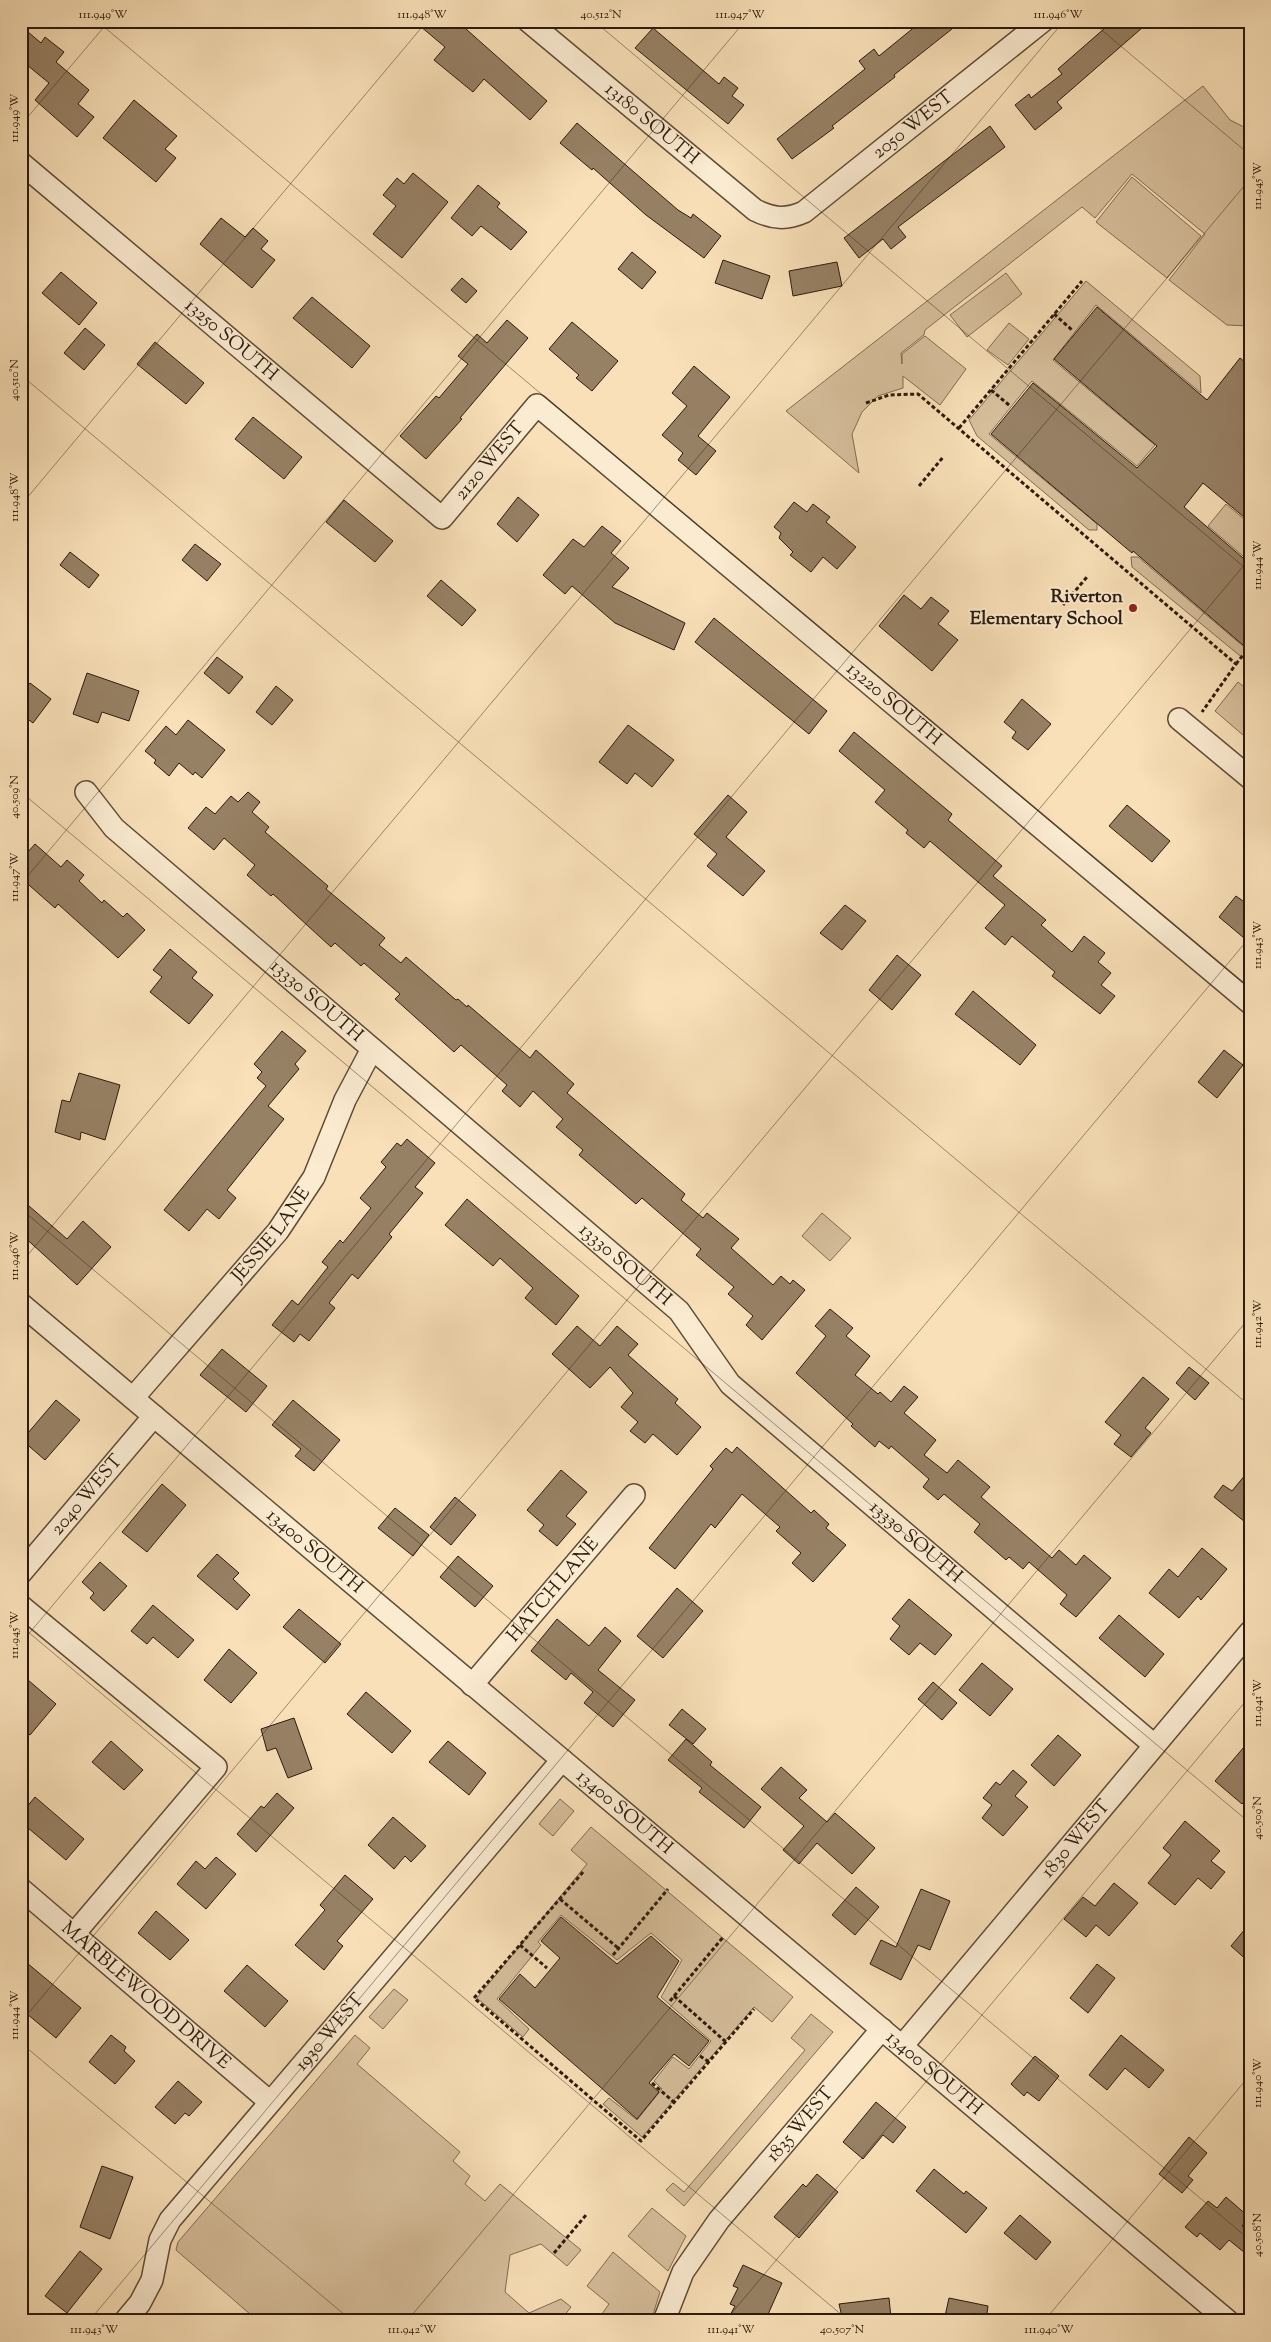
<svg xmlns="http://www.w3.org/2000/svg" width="1271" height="2342" font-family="'Sorts Mill Goudy',serif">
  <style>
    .green { fill: #d6be9b; stroke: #816c53 }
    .building { fill: #978165; stroke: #2c1a0b }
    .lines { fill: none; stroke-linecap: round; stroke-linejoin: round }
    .minor-casing { stroke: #5f4c36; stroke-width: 24 }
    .path { stroke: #2c1a0b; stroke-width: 3; stroke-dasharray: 4 2.5; stroke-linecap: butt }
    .minor { stroke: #fbebd1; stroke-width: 21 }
    .ticks { fill: none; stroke: #2c1a0b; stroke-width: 1; stroke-opacity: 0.45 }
    .poi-dot { fill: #8f2418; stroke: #fbebd1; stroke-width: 2 }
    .labels { text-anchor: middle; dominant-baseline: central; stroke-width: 4; stroke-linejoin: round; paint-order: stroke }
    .street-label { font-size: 19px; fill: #2c1a0b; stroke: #fbebd1 }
    .poi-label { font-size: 19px; font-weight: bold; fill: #2c1a0b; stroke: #fbebd1; text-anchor: end }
    .neatline { fill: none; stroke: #2c1a0b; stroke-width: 2 }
    .ticks-label { font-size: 12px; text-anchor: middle; fill: #2c1a0b }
  </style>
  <rect width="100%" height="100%" fill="#f9e0b8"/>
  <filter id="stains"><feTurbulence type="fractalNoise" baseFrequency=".004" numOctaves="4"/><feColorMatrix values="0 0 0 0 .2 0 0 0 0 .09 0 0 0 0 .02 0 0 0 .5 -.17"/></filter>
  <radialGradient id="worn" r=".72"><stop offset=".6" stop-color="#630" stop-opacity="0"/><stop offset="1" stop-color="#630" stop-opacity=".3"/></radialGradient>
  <!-- green -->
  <g class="green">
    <path d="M1203 86 1230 120 1250 130V326L1227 325 1169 280 1205 234 1132 174 1095 218 1082 207 925 330 924 335 901 353 902 364V354L925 336 966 369 940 405 903 376V388L878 396 862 412 852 434 859 473 786 411Z"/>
    <path d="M1132 177 1201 236 1167 278 1096 222Z"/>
    <path d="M1006 273 1022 294 967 337 950 315Z"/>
    <path d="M1086 281 1200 376 1201 393 1096 305 1053 360 1155 445 1137 466 1032 381 989 434 1097 524V530H1089L977 436 969 420Z"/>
    <path d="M1009 323 1029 339 1008 365 987 350Z"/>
    <path d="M1226 504 1250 524V562L1208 526Z"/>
    <path d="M1131 557H1138L1244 647 1250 641V664L1132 567Z"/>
    <path d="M1238 682 1250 692V741L1215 711Z"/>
    <path d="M822 1213 851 1238 830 1261 802 1236Z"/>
    <path d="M560 1799 574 1811 553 1836 539 1824Z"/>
    <path d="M591 1827 793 1997 772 2022 754 2007 642 2137 603 2104 609 2098 637 2120 662 2089 654 2081 673 2057 689 2069 711 2041 661 1997 682 1960 651 1933 617 1960 561 1915 538 1942 541 1945 497 1999 529 2029 523 2037 477 1998 587 1864 571 1850Z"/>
    <path d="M394 1989 408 2000 383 2029 369 2017Z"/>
    <path d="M811 2014 833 2032 684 2206 666 2190 673 2183 684 2192 805 2050 791 2038Z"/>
    <path d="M355 2035 370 2048 357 2064 460 2152 453 2161 470 2176 465 2184 485 2201 500 2184 581 2250 567 2266 541 2244 510 2255 505 2292 529 2313 561 2299 571 2307 560 2321H258L176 2250 178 2242Z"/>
    <path d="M652 2208 686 2236 668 2271 628 2236Z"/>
    <path d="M613 2252 660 2292 651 2321H597L609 2304 587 2286Z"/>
  </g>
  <!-- building -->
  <g class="building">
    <path d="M414 21H457L547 101 530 120 484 79 473 92 434 60 445 47Z"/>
    <path d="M922 21H962L894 75 895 77 832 126 834 128 792 159 777 139 865 69 859 61 874 49 879 56Z"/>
    <path d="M1113 21H1150L1057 102 1062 108 1035 130 1015 105 1029 94 1031 98 1062 74 1058 69Z"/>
    <path d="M21 26 41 43 45 37 64 52 56 62 89 90 78 104 94 117 77 137 35 100 49 83 21 60Z"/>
    <path d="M653 28 719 84 724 77 738 88 732 96 744 105 728 124 635 48Z"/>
    <path d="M134 100 177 136 165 149 176 158 156 182 103 138Z"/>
    <path d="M577 123 678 210 691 218 693 214 721 236 704 258 646 215 593 168 592 170 560 143Z"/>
    <path d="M990 126 1005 147 898 227 906 237 891 249 883 239 859 258 844 238Z"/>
    <path d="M413 173 448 202 402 258 373 234 396 206 383 195 397 178 404 184Z"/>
    <path d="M478 185 500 203 497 207 527 232 511 250 481 226 472 236 451 218Z"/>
    <path d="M221 218 245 237 253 228 268 241 261 249 275 260 252 288 200 244Z"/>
    <path d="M632 252 656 272 642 289 618 269Z"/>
    <path d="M723 260 770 276 762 299 715 283Z"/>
    <path d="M837 262 842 286 793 296 789 271Z"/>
    <path d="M61 272 97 303 79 325 42 293Z"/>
    <path d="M462 278 477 291 466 303 451 290Z"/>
    <path d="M312 297 370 346 352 368 293 318Z"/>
    <path d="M1097 307 1207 400 1240 358 1250 366V522L1203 483 1184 507 1250 564V637L1243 645 1133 551 1132 553 991 434 1033 383 1137 468 1157 446 1054 359Z"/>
    <path d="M507 320 528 338 460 418 462 419 426 459 400 436 436 396 439 398 468 364 458 356 477 334 487 343Z"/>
    <path d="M572 322 618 361 592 391 576 378 579 375 549 349Z"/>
    <path d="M85 328 105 345 84 370 64 353Z"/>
    <path d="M155 342 204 383 186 404 137 364Z"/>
    <path d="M694 366 730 397 698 436 716 451 696 475 678 460 683 453 662 435 687 406 672 393Z"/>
    <path d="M253 417 302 457 284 479 235 439Z"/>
    <path d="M518 497 539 515 517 542 497 524Z"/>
    <path d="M344 500 393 541 375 562 326 522Z"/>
    <path d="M794 502 807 512 813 504 830 517 826 522 856 547 837 569 823 557 811 572 790 555 793 552 779 538 781 533 774 527Z"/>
    <path d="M602 526 621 541 611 553 629 568 612 587 685 623 674 650 615 623 572 586 565 594 543 575 573 539 584 547Z"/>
    <path d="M195 544 221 564 207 581 182 560Z"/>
    <path d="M70 552 99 575 89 588 60 565Z"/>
    <path d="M441 580 476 610 462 626 427 596Z"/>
    <path d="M904 595 921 609 931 597 949 611 938 624 958 640 932 671 879 626Z"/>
    <path d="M714 618 827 711 809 734 695 642Z"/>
    <path d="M217 657 243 677 229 694 204 673Z"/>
    <path d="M87 673 139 691 129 721 102 712 98 723 73 714Z"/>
    <path d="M30 683 51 699 33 723 21 714V694Z"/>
    <path d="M276 686 293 700 272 725 256 712Z"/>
    <path d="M1022 699 1051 724 1028 750 1012 738 1016 732 1004 722Z"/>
    <path d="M188 720 225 750 202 778 195 772 193 775 179 763 169 776 154 763 156 760 145 751 166 726 176 735Z"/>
    <path d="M628 725 674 760 652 787 635 773 627 784 599 762Z"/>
    <path d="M854 732 952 814 948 820 1002 866 993 876 1046 920 1041 925 1072 952 1084 936 1105 953 1098 962 1111 973 1101 985 1115 996 1100 1014 1052 976 1055 972 1012 936 1005 945 985 928 1005 905 930 841 924 848 906 833 908 830 875 802 885 790 839 751Z"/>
    <path d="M248 792 260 802 252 812 269 827 265 832 328 886 326 889 385 938 379 945 401 963 406 957 456 1000 458 999 467 1007 468 1005 530 1058 536 1050 574 1084 567 1093 685 1194 681 1200 703 1218 707 1213 739 1239 731 1248 773 1285 781 1276 790 1284 793 1280 805 1290 762 1340 746 1325 753 1316 728 1294 734 1287 696 1255 701 1249 642 1198 636 1204 579 1155 583 1150 556 1127 563 1119 533 1091 520 1107 502 1091 507 1085 461 1045 454 1052 395 999 400 994 364 963 361 966 335 943 331 947 273 894 271 896 247 875 255 865 224 838 214 850 188 828 206 807 215 814 231 796 238 802Z"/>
    <path d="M728 795 747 812 726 837 765 871 743 896 707 866 717 854 694 834Z"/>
    <path d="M1127 805 1170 841 1152 862 1109 826Z"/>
    <path d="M35 844 61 867 67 860 84 875 79 881 102 903 104 900 123 917 127 913 145 930 118 958 58 904 55 908 21 878V860Z"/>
    <path d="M1236 896 1250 906V943L1219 917Z"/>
    <path d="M845 905 866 921 842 950 820 933Z"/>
    <path d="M170 949 197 972 192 978 213 995 189 1024 150 992 162 977 153 970Z"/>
    <path d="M897 955 921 975 892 1010 869 990Z"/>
    <path d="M973 991 1036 1045 1020 1065 955 1014Z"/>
    <path d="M282 1031 306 1051 295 1064 299 1069 268 1106 284 1119 227 1190 236 1198 219 1219 207 1209 189 1231 164 1210 266 1086 257 1078 262 1072 254 1064Z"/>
    <path d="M1224 1050 1243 1065 1217 1098 1198 1082Z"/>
    <path d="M79 1073 120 1085 105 1140 81 1132 80 1140 55 1132 62 1100 70 1102Z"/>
    <path d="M407 1139 435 1163 415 1187 423 1193 389 1234 392 1237 358 1279 352 1274 329 1303 335 1308 309 1341 300 1334 294 1342 272 1325 292 1300 298 1305 328 1267 322 1262 340 1240 343 1243 371 1208 360 1198 386 1167 381 1162 397 1143 401 1146Z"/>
    <path d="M21 1199 67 1239 83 1221 111 1247 77 1285 21 1234Z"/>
    <path d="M467 1199 579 1296 556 1325 525 1298 533 1288 500 1258 493 1266 445 1225Z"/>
    <path d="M830 1309 853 1328 846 1336 870 1356 855 1375 878 1394 880 1392 891 1402 904 1386 918 1397 904 1413 936 1440 924 1455 947 1473 958 1460 990 1487 981 1497 1052 1558 1059 1550 1076 1565 1084 1555 1111 1578 1076 1617 1060 1604 1067 1595 1029 1562 1023 1569 1009 1557 1006 1560 974 1532 980 1524 944 1494 938 1500 923 1487 929 1479 891 1446 889 1449 879 1441 875 1447 851 1426 853 1424 796 1373 826 1336 815 1326Z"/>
    <path d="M577 1326 600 1346 617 1326 638 1344 628 1355 678 1399 675 1403 701 1427 677 1455 653 1434 645 1443 630 1431 638 1422 621 1407 633 1393 610 1367 590 1388 552 1354Z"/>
    <path d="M222 1349 267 1386 246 1412 200 1375Z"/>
    <path d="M1189 1367 1209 1383 1195 1400 1176 1383Z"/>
    <path d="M1143 1377 1169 1399 1145 1428 1151 1433 1131 1457 1114 1444 1121 1435 1105 1422Z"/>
    <path d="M56 1400 80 1420 45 1460 22 1440Z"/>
    <path d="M293 1400 340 1440 314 1471 295 1456 301 1449 272 1425Z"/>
    <path d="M737 1447 811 1513 814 1510 829 1524 826 1528 846 1545 813 1582 792 1563 801 1553 776 1531 780 1527 742 1494 715 1528 711 1524 675 1569 649 1548 713 1469 710 1466 726 1448 732 1453Z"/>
    <path d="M1250 1469V1526L1214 1497 1223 1485 1232 1491Z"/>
    <path d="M561 1470 587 1492 566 1516 576 1524 557 1546 539 1531 544 1525 527 1510Z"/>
    <path d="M162 1484 186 1505 147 1552 122 1532Z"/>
    <path d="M455 1497 476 1515 451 1545 430 1527Z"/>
    <path d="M395 1508 429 1535 413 1556 378 1528Z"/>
    <path d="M1202 1548 1227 1569 1201 1600 1198 1596 1179 1618 1149 1593 1169 1569 1178 1577Z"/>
    <path d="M217 1554 239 1573 233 1579 250 1595 237 1610 197 1576Z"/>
    <path d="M458 1556 493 1586 475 1607 440 1577Z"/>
    <path d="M100 1562 127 1586 104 1611 90 1598 94 1593 82 1582Z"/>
    <path d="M677 1588 703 1611 663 1658 637 1636Z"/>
    <path d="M909 1599 952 1635 935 1655 920 1643 909 1655 890 1639 900 1626 892 1619Z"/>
    <path d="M153 1605 194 1640 178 1658 153 1637 147 1644 131 1631Z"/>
    <path d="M299 1609 341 1644 325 1663 283 1627Z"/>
    <path d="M1119 1615 1164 1654 1145 1677 1099 1638Z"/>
    <path d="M557 1619 589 1646 605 1627 621 1641 598 1670 635 1700 613 1727 584 1703 593 1692 571 1673 566 1680 531 1651Z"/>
    <path d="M229 1649 257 1673 231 1703 204 1680Z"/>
    <path d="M982 1663 1013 1689 990 1716 959 1690Z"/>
    <path d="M28 1680 56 1704 30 1735 21 1727V1688Z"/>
    <path d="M933 1682 957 1703 942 1720 918 1699Z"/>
    <path d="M366 1692 411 1731 392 1753 347 1714Z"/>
    <path d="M682 1709 706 1729 693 1744 669 1725Z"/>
    <path d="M294 1718 312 1769 288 1778 276 1748 267 1751 261 1729Z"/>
    <path d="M1058 1735 1081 1755 1054 1786 1031 1765Z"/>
    <path d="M686 1739 712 1762 710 1765 761 1807 744 1828 699 1792 702 1788 668 1760Z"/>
    <path d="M1250 1740V1794L1242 1804 1215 1781Z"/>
    <path d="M111 1741 143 1770 124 1790 92 1762Z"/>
    <path d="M448 1741 486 1773 469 1795 429 1762Z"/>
    <path d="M781 1767 807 1790 799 1798 827 1822 835 1813 875 1848 852 1874 817 1843 799 1864 783 1850 804 1826 761 1789Z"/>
    <path d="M1013 1770 1027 1782 1015 1796 1028 1807 1003 1836 982 1818 992 1805 983 1798 996 1782 1000 1785Z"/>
    <path d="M277 1793 294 1808 256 1852 237 1834 261 1806 264 1808Z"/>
    <path d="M35 1797 84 1839 66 1860 21 1822V1814Z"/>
    <path d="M393 1817 426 1846 411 1862 405 1856 394 1869 368 1845Z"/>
    <path d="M1185 1821 1220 1851 1211 1861 1225 1872 1211 1889 1198 1878 1175 1905 1148 1883 1171 1855 1163 1848Z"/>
    <path d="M216 1857 236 1874 206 1909 177 1884 196 1861 205 1869Z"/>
    <path d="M345 1875 373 1899 337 1941 343 1946 324 1970 295 1945 325 1910 320 1905Z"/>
    <path d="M1114 1883 1138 1903 1109 1936 1096 1925 1086 1937 1064 1919 1083 1897 1095 1906Z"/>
    <path d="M856 1887 879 1907 855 1935 832 1915Z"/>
    <path d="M921 1889 950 1901 930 1950 918 1945 901 1980 870 1964 881 1940 896 1947Z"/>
    <path d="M156 1911 189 1940 170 1960 138 1933Z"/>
    <path d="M561 1917 617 1964 651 1936 679 1961 657 1997 709 2041 689 2066 674 2054 649 2083 659 2092 637 2119 499 1999 520 1974 535 1988 560 1958 541 1941Z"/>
    <path d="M1250 1923V1963L1231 1946Z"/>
    <path d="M21 1958 81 2008 56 2038 21 2009Z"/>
    <path d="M1097 1964 1115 1978 1088 2013 1070 1998Z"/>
    <path d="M247 1965 288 2001 265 2027 224 1991Z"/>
    <path d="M111 2035 126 2047 124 2051 135 2061 115 2084 89 2062Z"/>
    <path d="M1121 2035 1164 2070 1149 2088 1125 2068 1107 2090 1089 2075Z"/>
    <path d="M1035 2056 1059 2076 1039 2101 1027 2092 1024 2096 1011 2084Z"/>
    <path d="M178 2081 202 2102 189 2116 185 2113 175 2124 155 2107Z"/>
    <path d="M876 2102 906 2127 893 2143 883 2135 863 2159 843 2142Z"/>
    <path d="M1189 2137 1207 2153 1188 2176 1193 2180 1182 2193 1159 2174Z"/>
    <path d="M102 2166 133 2177 110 2239 80 2227Z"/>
    <path d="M934 2169 964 2194 966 2191 987 2208 966 2233 916 2191Z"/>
    <path d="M817 2174 838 2192 799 2238 774 2217 803 2184 806 2187Z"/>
    <path d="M1226 2197 1249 2217 1242 2226 1250 2232V2257L1229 2240 1220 2250 1200 2233 1197 2237 1185 2227 1208 2201 1217 2208Z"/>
    <path d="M1020 2215 1051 2242 1036 2260 1004 2233Z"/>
    <path d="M80 2251 102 2269 67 2313 45 2296Z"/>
    <path d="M743 2265 782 2283 765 2321H727L735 2306 730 2304 738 2288 733 2286Z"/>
    <path d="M889 2298 891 2318 843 2321 839 2304Z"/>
    <path d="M949 2298 988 2306 986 2321H944Z"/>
  </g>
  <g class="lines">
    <!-- minor casing -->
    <g class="minor-casing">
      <g id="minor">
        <path id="s1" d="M528 21 755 210C773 219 786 220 804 212L1043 21"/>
        <path id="s2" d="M21 163 442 518 537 405 1250 1003"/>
        <path d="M1179 719 1250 778"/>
        <path id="s3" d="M86 792 114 828 679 1311 730 1384 1154 1745"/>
        <path id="s4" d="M21 1304 1228 2321"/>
        <path id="s5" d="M133 1398 278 1231 314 1177 345 1100 372 1049"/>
        <path id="s6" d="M21 1573 154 1416"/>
        <path d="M21 1606 216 1767 74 1934"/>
        <path id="s7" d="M472 1685 634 1495"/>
        <path id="s8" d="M21 1889 270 2102"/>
        <path id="s9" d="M903 2045 1250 1632"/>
        <path id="s10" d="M125 2321 140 2303 152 2280 160 2240 170 2220 562 1760"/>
        <path id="s11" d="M664 2321 683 2272 719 2220 882 2029"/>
      </g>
    </g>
    <!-- path -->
    <g class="path">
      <path d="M1054 314 1072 330"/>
      <path d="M991 390 1009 405"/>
      <path d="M866 403 889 395 918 394 1236 664 1202 712"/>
      <path d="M959 428 1082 281"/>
      <path d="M919 486 944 456"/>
      <path d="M1063 605 1087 577"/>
      <path d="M1236 664 1250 646"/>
      <path d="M583 1872 474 1998 641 2141 754 2009"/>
      <path d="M560 1899 618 1948"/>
      <path d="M520 1945 547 1968"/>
      <path d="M613 1955 668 1889"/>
      <path d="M674 1996 726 2042"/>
      <path d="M670 2001 724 1936"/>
      <path d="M700 2056 709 2062"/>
      <path d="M652 2083 675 2103"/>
      <path d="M554 2253 586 2215"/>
    </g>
    <!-- minor -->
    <use href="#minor" class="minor"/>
  </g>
  <!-- ticks -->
  <path class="ticks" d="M97 21 1250 989M594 21 1250 572M1091 21 1250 155M21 125 109 21M21 375 1250 1406M21 505 427 21M21 792 1250 1823M21 884 745 21M21 1209 1250 2240M21 1263 1064 21M21 1626 849 2321M21 1643 1250 179M21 2022 1250 558M21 2043 352 2321M89 2321 1250 937M407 2321 1250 1317M725 2321 1250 1696M1044 2321 1250 2075"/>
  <!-- markers -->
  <circle class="poi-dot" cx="1133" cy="608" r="5"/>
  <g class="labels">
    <!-- street labels -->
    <g class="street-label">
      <text stroke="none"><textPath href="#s1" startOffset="161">13180 SOUTH</textPath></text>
      <text stroke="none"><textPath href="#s1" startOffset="486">2050 WEST</textPath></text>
      <text stroke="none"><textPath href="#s2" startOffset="275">13250 SOUTH</textPath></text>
      <text stroke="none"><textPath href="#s2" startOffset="625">2120 WEST</textPath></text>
      <text stroke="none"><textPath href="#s2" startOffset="1164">13220 SOUTH</textPath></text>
      <text stroke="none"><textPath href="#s3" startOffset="312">13330 SOUTH</textPath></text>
      <text stroke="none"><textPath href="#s5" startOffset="214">JESSIE LANE</textPath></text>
      <text stroke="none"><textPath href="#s3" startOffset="718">13330 SOUTH</textPath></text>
      <text stroke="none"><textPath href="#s6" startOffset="102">2040 WEST</textPath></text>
      <text stroke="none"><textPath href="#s3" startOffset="1122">13330 SOUTH</textPath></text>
      <text stroke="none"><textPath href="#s4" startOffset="384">13400 SOUTH</textPath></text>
      <text stroke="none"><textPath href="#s7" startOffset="125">HATCH LANE</textPath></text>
      <text stroke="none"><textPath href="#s4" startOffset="789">13400 SOUTH</textPath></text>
      <text stroke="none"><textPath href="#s9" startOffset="269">1830 WEST</textPath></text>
      <text stroke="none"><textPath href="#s8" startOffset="164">MARBLEWOOD DRIVE</textPath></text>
      <text stroke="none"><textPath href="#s10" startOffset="359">1930 WEST</textPath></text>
      <text stroke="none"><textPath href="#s4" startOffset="1194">13400 SOUTH</textPath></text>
      <text stroke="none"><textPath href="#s11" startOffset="241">1835 WEST</textPath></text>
    </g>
    <!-- poi labels -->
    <g class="poi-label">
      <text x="1123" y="597">Riverton<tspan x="1123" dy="22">Elementary School</tspan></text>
    </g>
  </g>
  <!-- margin -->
  <rect width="1271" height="2342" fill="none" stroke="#f9e0b8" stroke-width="55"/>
  <rect x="28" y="28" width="1216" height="2286" class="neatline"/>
  <g class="ticks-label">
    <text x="103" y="18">111.949°W</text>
    <text x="422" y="18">111.948°W</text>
    <text x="601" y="18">40.512°N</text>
    <text x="740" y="18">111.947°W</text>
    <text x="1058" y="18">111.946°W</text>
    <text transform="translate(14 118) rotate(-90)" y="4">111.949°W</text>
    <text transform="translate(1257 186) rotate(-90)" y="4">111.945°W</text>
    <text transform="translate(14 380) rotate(-90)" y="4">40.510°N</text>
    <text transform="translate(14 497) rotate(-90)" y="4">111.948°W</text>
    <text transform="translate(1257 565) rotate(-90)" y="4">111.944°W</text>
    <text transform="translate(14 797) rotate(-90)" y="4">40.509°N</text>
    <text transform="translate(14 877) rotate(-90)" y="4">111.947°W</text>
    <text transform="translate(1257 945) rotate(-90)" y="4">111.943°W</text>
    <text transform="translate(14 1256) rotate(-90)" y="4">111.946°W</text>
    <text transform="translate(1257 1324) rotate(-90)" y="4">111.942°W</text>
    <text transform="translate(14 1635) rotate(-90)" y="4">111.945°W</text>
    <text transform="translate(1257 1703) rotate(-90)" y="4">111.941°W</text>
    <text transform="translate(1257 1818) rotate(-90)" y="4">40.509°N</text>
    <text transform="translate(14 2015) rotate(-90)" y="4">111.944°W</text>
    <text transform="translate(1257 2083) rotate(-90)" y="4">111.940°W</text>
    <text transform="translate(1257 2235) rotate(-90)" y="4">40.508°N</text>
    <text x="94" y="2333">111.943°W</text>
    <text x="412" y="2333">111.942°W</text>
    <text x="731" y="2333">111.941°W</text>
    <text x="842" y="2333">40.507°N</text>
    <text x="1049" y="2333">111.940°W</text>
  </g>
  <rect width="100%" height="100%" filter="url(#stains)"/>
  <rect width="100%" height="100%" fill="url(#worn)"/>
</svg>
